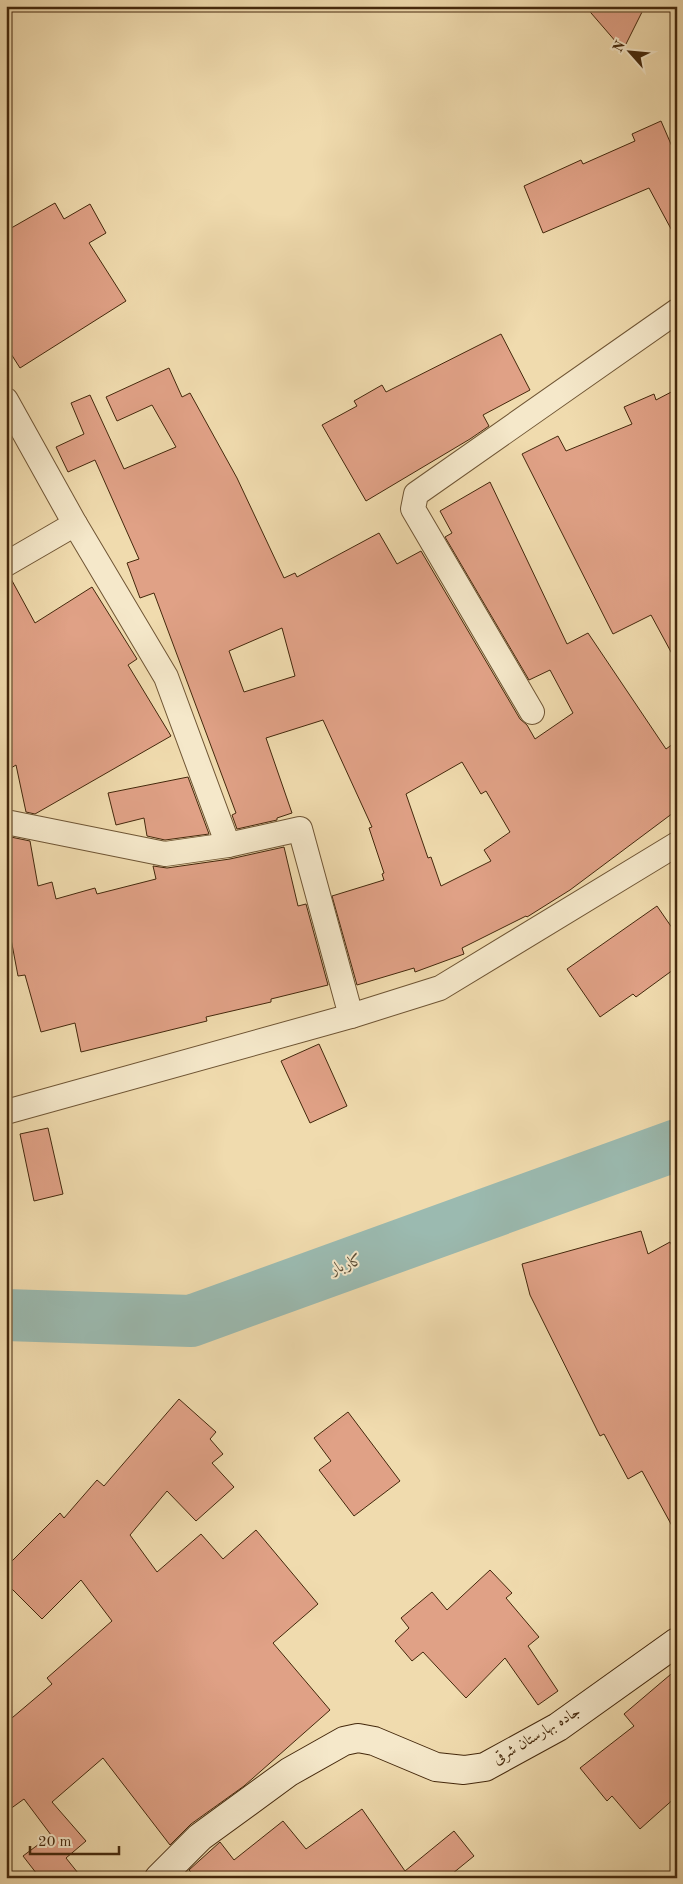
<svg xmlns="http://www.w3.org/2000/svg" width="683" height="1884" font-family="'Old Standard TT',Amiri,serif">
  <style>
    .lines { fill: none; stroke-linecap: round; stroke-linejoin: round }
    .river { stroke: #9bbab0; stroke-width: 52 }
    .building { fill: #e0a186; stroke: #44280c; fill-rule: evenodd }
    .street-casing { stroke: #6f5534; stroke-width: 26 }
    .secondary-casing { stroke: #44280c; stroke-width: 30 }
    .street { stroke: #f5e8ca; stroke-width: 24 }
    .secondary { stroke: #f5e8ca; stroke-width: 28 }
    .labels { text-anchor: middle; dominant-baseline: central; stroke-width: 4; stroke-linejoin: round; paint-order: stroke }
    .street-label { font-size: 15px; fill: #44280c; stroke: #f5e8ca }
    .water-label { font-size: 16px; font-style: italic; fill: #5a4c35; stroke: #f5e8ca }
  </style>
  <rect width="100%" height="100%" fill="#f0dbae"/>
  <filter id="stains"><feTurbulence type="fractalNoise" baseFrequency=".004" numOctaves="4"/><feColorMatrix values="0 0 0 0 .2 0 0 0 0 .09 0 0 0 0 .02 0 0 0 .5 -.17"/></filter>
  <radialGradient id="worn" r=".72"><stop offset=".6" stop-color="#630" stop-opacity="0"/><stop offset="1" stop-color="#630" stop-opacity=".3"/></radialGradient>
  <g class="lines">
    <!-- river -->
    <path class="river" d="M6 1315 191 1321 677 1145"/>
  </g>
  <!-- building -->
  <g class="building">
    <path d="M585 6H645L623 50Z"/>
    <path d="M661 121 677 158V240L649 188 543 233 524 186 581 160 583 164 635 141 632 134Z"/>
    <path d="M55 203 64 219 90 204 106 233 89 243 126 301 20 368 6 346V231Z"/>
    <path d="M501 334 530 390 483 415 489 426 470 439 366 501 322 425 357 406 354 401 382 385 386 392Z"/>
    <path d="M169 368 182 397 190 393 237 478 284 578 295 573 297 577 379 533 397 564 421 551 520 719 527 725 535 739 573 713 550 670 529 680 445 537 452 533 440 511 490 482 567 644 588 633 666 749 677 741V810L570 890 527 917 526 916 462 948 464 954 415 972 414 968 357 985 332 896 384 880 382 874 384 873 369 828 372 827 323 720 266 738 292 813 277 818V820L237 829 232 815 236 813 154 593 140 598 127 563 139 559 95 460 68 472 56 447 84 434 71 403 90 395 124 469 176 447 152 405 117 421 106 397ZM282 628 295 676 244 692 229 651ZM462 762 481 794 486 791 510 832 484 850 491 861 441 886 431 857 428 858 406 794Z"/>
    <path d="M677 389V663L651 615 613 634 522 454 558 436 566 451 632 424 624 407 654 394 656 400Z"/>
    <path d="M10 577 35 623 92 587 137 659 128 665 171 736 35 814 26 812 16 765 6 771V578Z"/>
    <path d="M188 777 209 834 165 840 147 836 144 818 116 825 108 793Z"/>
    <path d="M6 836 30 841 38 886 52 882 56 899 95 888 97 894 156 879 153 866 167 868 230 859 284 847 298 906 306 904 328 985 271 999V1002L206 1017 207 1021 81 1052 75 1023 41 1032 25 975 18 976 11 939 6 940Z"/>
    <path d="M657 906 677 935V967L636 997 633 994 600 1017 567 969Z"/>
    <path d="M319 1044 347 1106 310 1123 281 1061Z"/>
    <path d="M48 1128 63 1194 34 1201 20 1134Z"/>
    <path d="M641 1231 648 1254 670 1242 677 1255V1535L642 1471 628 1479 604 1434 600 1436 530 1295 522 1264Z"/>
    <path d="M179 1399 216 1432 210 1439 223 1454 212 1463 234 1487 196 1521 167 1491 130 1535 157 1572 201 1534 223 1559 256 1530 318 1604 273 1643 330 1710 244 1786 191 1824 170 1845 103 1758 52 1802 86 1841 66 1858 82 1878H40L23 1856 51 1835 24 1799 6 1812V1723L52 1684 47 1678 112 1621 81 1580 42 1619 6 1583V1567L60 1513 64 1518 97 1480 104 1486Z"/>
    <path d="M348 1412 400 1481 354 1516 319 1470 331 1461 314 1438Z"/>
    <path d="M490 1570 512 1593 506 1598 539 1637 528 1646 558 1691 538 1705 505 1658 466 1698 423 1652 412 1661 395 1641 409 1628 401 1618 432 1592 447 1610Z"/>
    <path d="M677 1669V1796L640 1829 612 1796 607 1801 580 1768 634 1726 624 1714Z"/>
    <path d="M362 1809 405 1871 454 1831 474 1856 447 1878H196L189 1870 220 1842 234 1860 283 1821 306 1849Z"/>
  </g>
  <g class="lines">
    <!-- street casing -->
    <g class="street-casing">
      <g id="street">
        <path d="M6 400 75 524 166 677 228 845 300 829 351 1016"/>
        <path d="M6 564 75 524"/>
        <path d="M532 712 413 509 416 494 677 311"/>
        <path d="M6 822 165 854 228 845"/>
        <path d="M6 1112 351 1016 440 988 677 844"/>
      </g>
    </g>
    <!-- secondary casing -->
    <g class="secondary-casing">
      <path id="secondary" d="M159 1878 200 1837 289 1772 344 1741 358 1738 374 1741 436 1767 464 1770 485 1767 558 1727 677 1642"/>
    </g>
    <!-- street -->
    <use href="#street" class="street"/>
    <!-- secondary -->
    <use href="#secondary" class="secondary"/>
  </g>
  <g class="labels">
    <!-- street labels -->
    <g class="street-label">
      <text transform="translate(537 1736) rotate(-31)">جاده بهارستان شرقی</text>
    </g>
    <!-- water labels -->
    <g class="water-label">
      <text transform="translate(347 1265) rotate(-20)">کاربار</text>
    </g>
  </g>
  <!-- margin -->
  <rect width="683" height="1884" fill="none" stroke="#f0dbae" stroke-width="25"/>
  <rect x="8" y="8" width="668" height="1869" fill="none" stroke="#44280c" stroke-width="2.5"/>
  <rect x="12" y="12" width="658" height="1859" fill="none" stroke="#44280c"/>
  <!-- north arrow -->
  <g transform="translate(630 52) rotate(297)" stroke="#f5e8ca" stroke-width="4" paint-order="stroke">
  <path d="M0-4L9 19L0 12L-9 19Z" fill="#44280c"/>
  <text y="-8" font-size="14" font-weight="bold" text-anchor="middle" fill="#44280c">N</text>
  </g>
  <!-- scale -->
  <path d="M30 1846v8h89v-8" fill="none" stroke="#44280c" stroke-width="2.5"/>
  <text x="38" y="1846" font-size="15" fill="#44280c" stroke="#f5e8ca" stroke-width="4" paint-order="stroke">20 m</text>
  <rect width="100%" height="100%" filter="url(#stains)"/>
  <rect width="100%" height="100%" fill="url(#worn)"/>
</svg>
